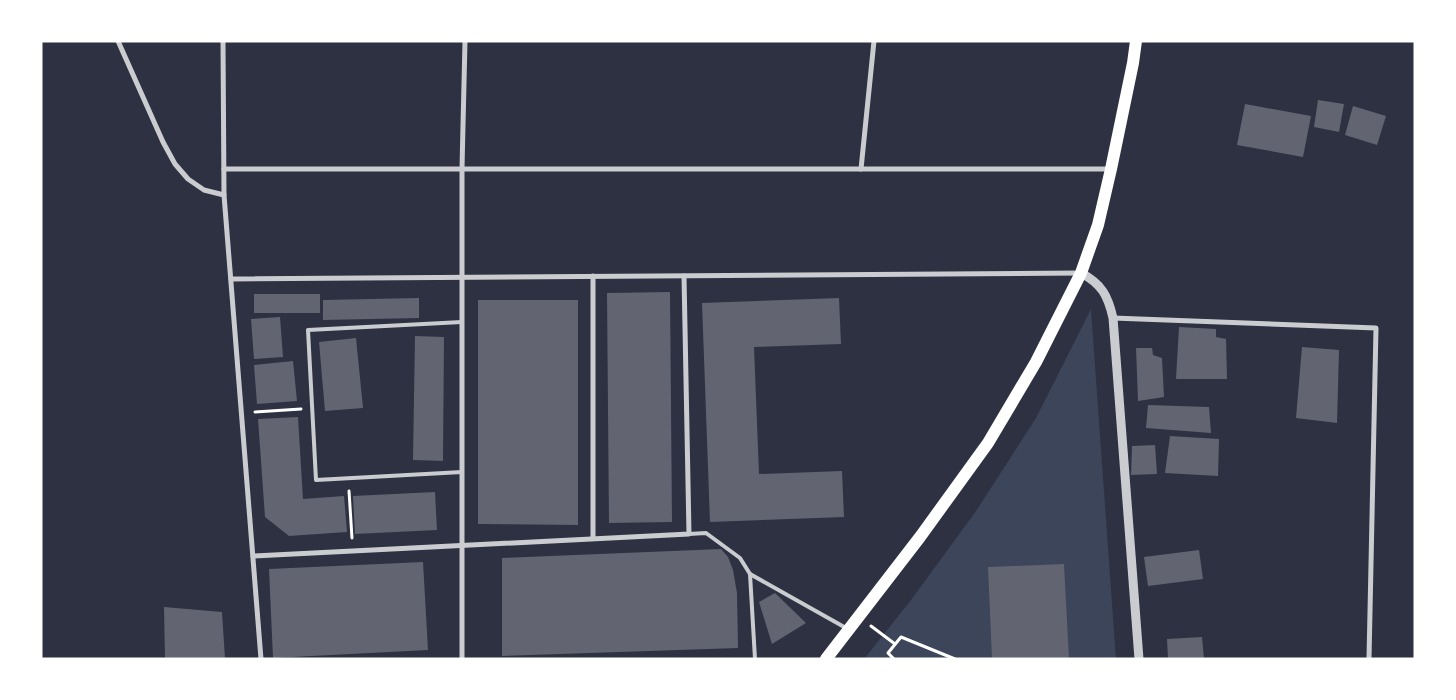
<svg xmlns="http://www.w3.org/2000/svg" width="1456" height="700" font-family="'Space Grotesk',sans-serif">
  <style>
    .green { fill: #3c4559 }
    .building { fill: #626471 }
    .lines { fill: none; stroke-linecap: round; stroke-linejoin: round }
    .path { stroke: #fff; stroke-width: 3 }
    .service { stroke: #caccd0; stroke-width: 4 }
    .minor { stroke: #caccd0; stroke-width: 5 }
    .tertiary { stroke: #caccd0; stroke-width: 9 }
    .primary { stroke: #fff; stroke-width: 12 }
  </style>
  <rect width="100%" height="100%" fill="#2d3142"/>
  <!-- green -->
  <path class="green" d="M1091 309 1116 659H864L911 600 976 511 1036 418Z"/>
  <!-- building -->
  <g class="building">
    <path d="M1318 100 1344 104 1339 132 1314 127Z"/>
    <path d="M1245 104 1311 116 1303 157 1237 145Z"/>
    <path d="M1353 106 1386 116 1377 145 1345 135Z"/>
    <path d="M670 292 672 522 609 523 607 293Z"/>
    <rect x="254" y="294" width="66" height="19"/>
    <path d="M419 298V318L323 320V300Z"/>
    <path d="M839 298 841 344 754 347 759 474 842 471 844 517 710 522 702 303Z"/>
    <path d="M478 300H578V525L478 524Z"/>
    <path d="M280 317 283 357 254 359 251 319Z"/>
    <path d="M1179 327 1216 329V337L1226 339 1227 379H1176Z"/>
    <path d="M415 336 444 337 443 461 413 460Z"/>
    <path d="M356 338 363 408 325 411 319 342Z"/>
    <path d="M1302 347 1339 350 1337 423 1296 418Z"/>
    <path d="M1136 348H1152L1153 355 1162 358 1164 397 1138 401Z"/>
    <path d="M293 361 297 401 257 404 254 365Z"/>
    <path d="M1148 405 1209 407 1211 433 1146 428Z"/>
    <path d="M298 417 303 499 344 496 347 532 289 536 265 517 258 419Z"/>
    <path d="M1170 436 1219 439 1218 476 1165 473Z"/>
    <path d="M1155 445 1157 474 1131 475 1132 446Z"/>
    <path d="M435 492 437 530 355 534 353 496Z"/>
    <path d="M721 549 728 557 733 570 737 593 738 648 502 656V558Z"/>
    <path d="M1199 550 1203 579 1148 586 1144 557Z"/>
    <path d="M423 562 428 650 273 658 269 569Z"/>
    <path d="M1064 564 1069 659H992L988 567Z"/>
    <path d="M775 593 806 623 772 644 759 602Z"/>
    <path d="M164 607 222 612 225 659H165Z"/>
    <path d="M1202 637 1204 659H1168L1167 639Z"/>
  </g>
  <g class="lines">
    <!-- path -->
    <g class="path">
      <path d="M255 412 301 409"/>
      <path d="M349 491 352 538"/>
      <path d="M871 626 895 644"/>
      <path d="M894 659 888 653 901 637 955 659"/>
    </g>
    <!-- service -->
    <g class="service">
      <path d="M462 322 308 330 316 480 462 472"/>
      <path d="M689 534 706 533 740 558 750 574 846 628"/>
      <path d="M750 574 755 659"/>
    </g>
    <!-- minor -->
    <g class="minor">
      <path d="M118 41 163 142 175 164 188 179 204 190 224 195"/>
      <path d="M223 41 224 195 261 659"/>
      <path d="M224 169H1111"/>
      <path d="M861 169 874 41"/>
      <path d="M231 279 1080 273"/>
      <path d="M1113 318 1376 328 1369 659"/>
      <path d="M593 538V276"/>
      <path d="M253 556 689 534 684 276"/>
      <path d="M462 659V168L465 41"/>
    </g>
    <!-- tertiary -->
    <path class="tertiary" d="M1081 273C1102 284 1108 296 1113 318L1139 659"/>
    <!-- primary -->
    <path class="primary" d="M826 659 920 537 988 443 1036 362 1081 273 1098 225 1111 169 1133 63 1136 41"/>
  </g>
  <!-- border -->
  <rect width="1456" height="700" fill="none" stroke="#ffffff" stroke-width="85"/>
</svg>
